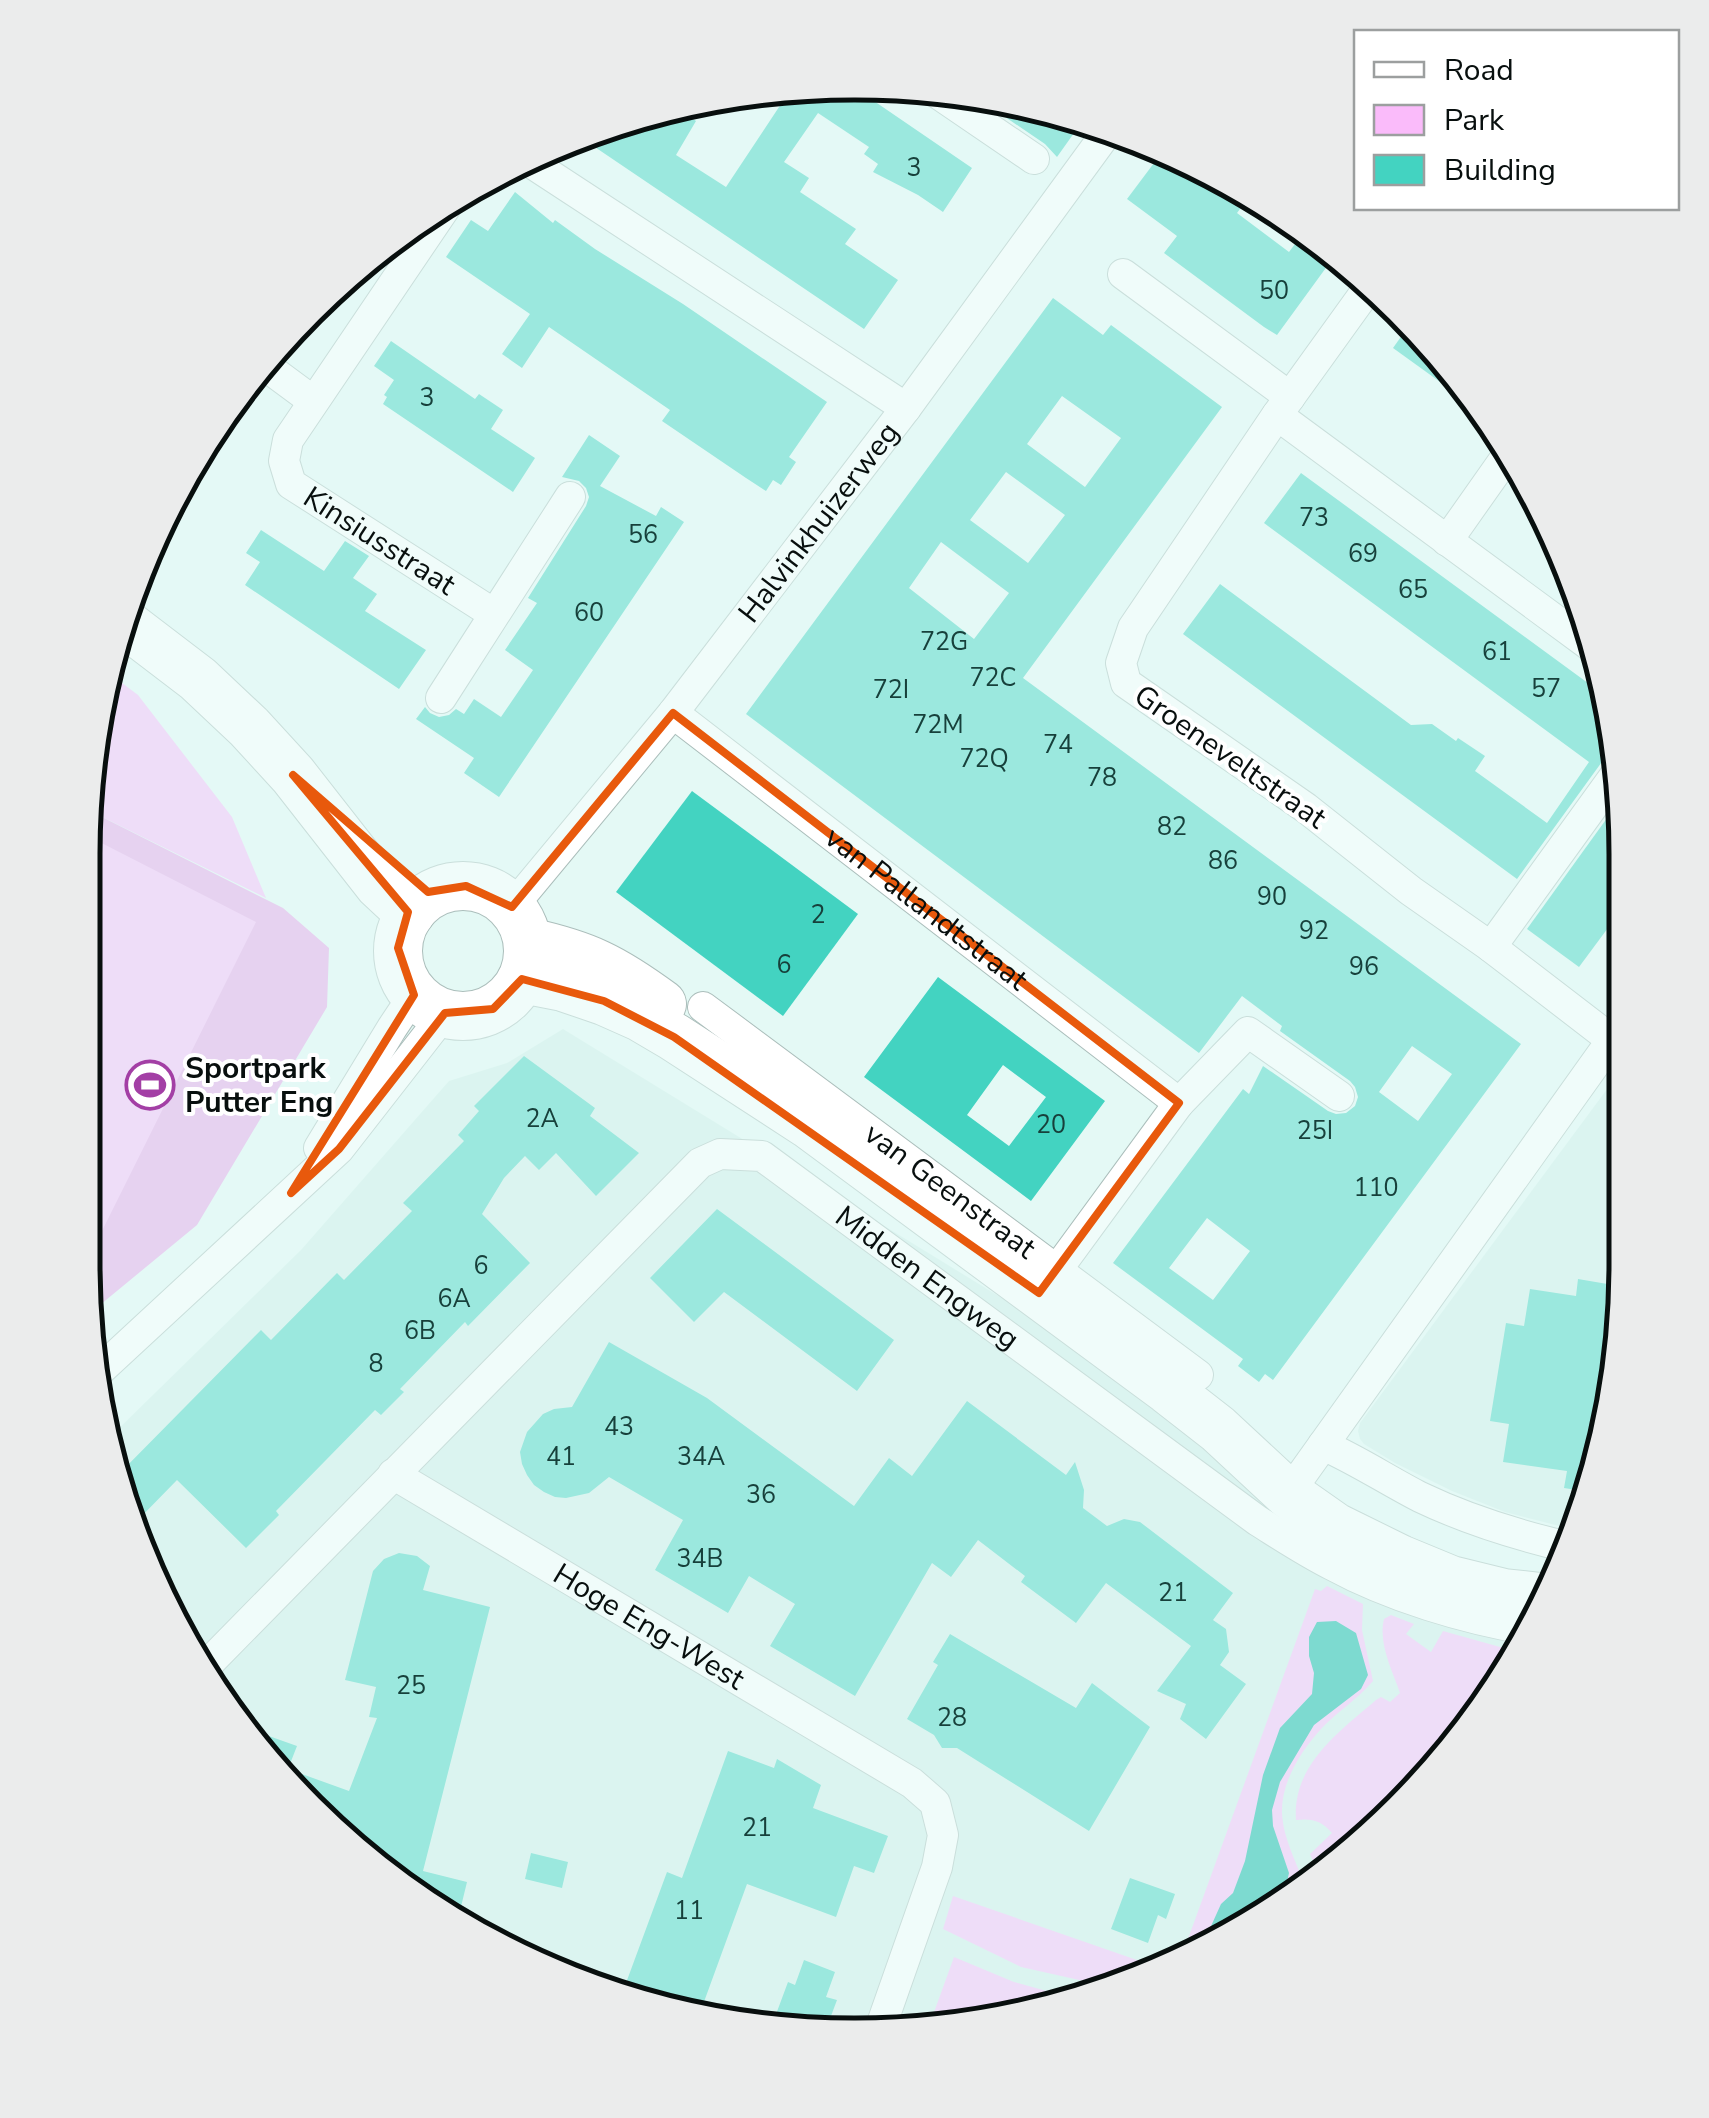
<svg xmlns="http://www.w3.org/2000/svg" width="1709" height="2118" font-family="'Nunito Sans',sans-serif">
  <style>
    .built { fill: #d1eee9 }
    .green { fill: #fabbfa }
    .forest { fill: #e9a2e8 }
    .water { fill: #00b3a2 }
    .building { fill: #43d3c1; fill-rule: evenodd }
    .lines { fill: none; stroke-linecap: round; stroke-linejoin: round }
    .street-casing { stroke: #abbebb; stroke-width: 32 }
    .primary-casing { stroke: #abbebb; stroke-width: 50 }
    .street { stroke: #fff; stroke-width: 30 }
    .primary { stroke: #fff; stroke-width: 48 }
    .marked { fill: none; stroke: #e8590c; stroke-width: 8; stroke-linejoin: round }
    .labels { text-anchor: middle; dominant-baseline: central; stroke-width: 8; stroke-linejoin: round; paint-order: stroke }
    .number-label { font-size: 25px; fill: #17403b }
    .street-label { font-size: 30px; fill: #080f0e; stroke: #fff }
    .poi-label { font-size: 30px; font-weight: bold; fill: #080f0e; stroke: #fff; text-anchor: start }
    .rim { fill: none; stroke: #080f0e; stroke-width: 5 }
  </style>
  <rect width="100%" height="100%" fill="#e4f9f5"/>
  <!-- built -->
  <g class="built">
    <path d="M563 1029 1023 1311 1161 1414 1543 1612 1467 1734 1325 1876 1196 1956 1006 2021 805 2034 607 1995 468 1932 308 1809 186 1649 109 1463 106 1441 301 1250 449 1081 507 1063Z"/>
    <path d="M1625 1070V1313L1600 1463 1575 1530 1505 1512 1452 1491 1395 1463 1364 1444 1360 1439 1358 1431 1360 1423 1616 1077Z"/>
  </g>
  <!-- green -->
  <g class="green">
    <path d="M114 677 138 695 232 817 266 898 84 808Z"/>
    <path d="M84 815 265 906 147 1233 83 1264Z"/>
    <path d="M1327 1586 1363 1604 1362 1630 1373 1681C1358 1699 1337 1712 1321 1729 1301 1751 1281 1782 1282 1813 1283 1838 1297 1864 1306 1887L1196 1956 1180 1961 1315 1589 1321 1591Z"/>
    <path d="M1391 1615 1414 1624 1406 1634 1431 1652 1443 1631 1518 1652 1467 1734 1320 1878 1310 1854 1332 1833C1322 1821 1312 1818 1296 1820 1292 1765 1339 1732 1376 1700L1381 1697 1390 1702 1400 1693C1392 1670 1378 1643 1384 1619Z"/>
    <path d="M953 1896 1160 1968 1106 1986 1021 1967 943 1929Z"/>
    <path d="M954 1957 1014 1982 1072 1998 1006 2021 929 2026Z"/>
  </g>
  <!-- forest -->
  <path class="forest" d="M84 808 283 908 329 948 327 1007 197 1225 89 1314 83 1264V1237L96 1243 256 922 84 834Z"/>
  <!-- water -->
  <path class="water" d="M1336 1621 1356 1633 1368 1675 1361 1689 1314 1725 1280 1782 1272 1810 1273 1826 1289 1873 1285 1891 1271 1909 1198 1955 1221 1904 1233 1893 1245 1861 1263 1775 1280 1728 1312 1694 1314 1673 1309 1656V1637L1317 1622Z"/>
  <!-- building -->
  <g class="building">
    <path d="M803 84 852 86 972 168 943 212 918 195 873 172 878 164 864 154 869 147 818 113 784 162 809 178 800 192 856 229 845 244 898 280 864 329 580 137 654 109 673 106 696 121 676 155 726 187 781 104 763 91Z"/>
    <path d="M970 93 1038 108 1074 133 1057 157 1045 144Z"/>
    <path d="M1163 151 1240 186 1251 194 1237 213 1289 252 1304 232 1336 254 1277 335 1264 327 1164 253 1177 236 1127 199Z"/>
    <path d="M515 192 553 223 555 220 595 249 683 304 827 402 789 457 796 462 781 485 773 480 766 491 746 478 662 421 670 410 549 327 522 368 502 354 530 314 446 257 471 220 488 231Z"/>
    <path d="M1053 298 1103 335 1111 325 1222 407 1023 678 1521 1044 1273 1380 1265 1374 1259 1382 1238 1366 1243 1359 1113 1263 1243 1089 1249 1094 1263 1066 1328 1111 1336 1114 1346 1113 1355 1106 1358 1097 1355 1087 1350 1081 1280 1031 1282 1026 1242 996 1199 1053 746 714ZM1062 396 1121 438 1085 487 1027 444ZM1006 472 1065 515 1028 563 970 520ZM941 542 1009 593 974 639 909 588ZM1412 1046 1452 1074 1418 1121 1379 1092ZM1207 1218 1250 1251 1213 1300 1169 1268Z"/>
    <path d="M1410 324 1467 384 1469 388 1461 397 1393 348Z"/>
    <path d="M391 341 475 399 479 394 503 410 491 429 535 458 513 492 383 404 387 397 384 395 394 380 374 366Z"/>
    <path d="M589 435 620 456 600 486 656 516 661 507 684 522 499 797 464 773 474 758 416 719 425 707 430 713 439 717 449 715 456 709 464 714 474 699 501 717 533 670 505 650 537 603 528 598 586 506 589 497 586 488 579 481 562 477Z"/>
    <path d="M1301 473 1607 697 1616 752 1604 759 1517 879 1183 634 1220 584 1411 725 1432 724 1456 741 1458 738 1485 756 1475 771 1547 823 1589 762 1264 523Z"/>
    <path d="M261 530 324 571 345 541 369 556 353 578 377 594 365 611 426 650 399 689 245 585 260 562 246 553Z"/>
    <path d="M692 791 858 914 783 1016 616 892Z"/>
    <path d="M1623 796 1625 905 1579 967 1527 929Z"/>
    <path d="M938 977 1105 1101 1031 1201 864 1077ZM1003 1065 1046 1097 1009 1146 967 1115Z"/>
    <path d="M524 1056 595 1108 590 1116 639 1153 596 1196 556 1153 539 1170 525 1156 504 1178 482 1214 530 1263 468 1326 465 1322 400 1389 404 1392 381 1415 375 1410 276 1511 279 1515 246 1548 177 1480 134 1524 115 1478 261 1330 271 1340 337 1273 344 1280 412 1211 403 1203 464 1141 458 1135 479 1111 474 1106Z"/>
    <path d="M717 1209 894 1340 857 1391 724 1292 694 1322 650 1278Z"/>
    <path d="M1578 1279 1625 1287V1313L1600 1463 1589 1492 1564 1488 1567 1471 1503 1462 1509 1424 1490 1421 1506 1323 1524 1326 1530 1289 1576 1296Z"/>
    <path d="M609 1342 707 1398 854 1506 889 1458 912 1476 967 1401 1066 1475 1075 1462 1084 1490 1083 1508 1107 1526 1124 1519 1140 1522 1233 1593 1213 1620 1226 1629 1229 1652 1220 1665 1246 1684 1206 1739 1180 1719 1186 1704 1157 1691 1191 1646 1106 1583 1076 1623 1021 1582 1025 1576 978 1540 951 1577 932 1563 855 1696 770 1646 795 1604 749 1576 728 1613 655 1570 683 1520 609 1477 589 1493 566 1498 555 1497 544 1492 534 1485 527 1475 522 1464 520 1452 527 1432 543 1414 554 1409 572 1407Z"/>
    <path d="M399 1553 417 1556 430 1566 423 1590 490 1607 423 1871 467 1882 457 1923 308 1809 246 1728 297 1746 288 1769 349 1791 377 1718 369 1717 376 1687 345 1680 373 1571 384 1559Z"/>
    <path d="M950 1634 1076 1708 1092 1683 1150 1727 1089 1831 957 1748H942L934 1735 907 1719 938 1665 933 1662Z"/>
    <path d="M728 1751 774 1768 777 1759 821 1785 813 1808 888 1836 874 1873 854 1866 836 1917 747 1884 701 2010 626 1983 667 1872 682 1878Z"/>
    <path d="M531 1853 568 1862 562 1888 525 1879Z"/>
    <path d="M1130 1878 1175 1894 1166 1919 1158 1915 1148 1943 1111 1929Z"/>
    <path d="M804 1960 835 1972 826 1997 837 2000 825 2032 818 2033 775 2017 788 1982 795 1985Z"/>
  </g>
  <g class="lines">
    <!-- street casing -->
    <g class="street-casing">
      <g id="street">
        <path d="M930 88 1034 159"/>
        <path d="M524 158 906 408"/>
        <path id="s1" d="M449 202 288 440 284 461 291 484 494 614"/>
        <path d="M1123 274 1290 397"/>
        <path d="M263 364 313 401"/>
        <path d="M1277 415 1600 653"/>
        <path d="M1447 541 1502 463"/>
        <path d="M441 698 570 497"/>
        <path id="s2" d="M673 713 1179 1103"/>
        <path id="s3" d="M512 907 673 713 906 408 1111 127"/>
        <path d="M1491 947 1619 770"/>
        <path id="s4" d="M703 1007 1198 1375"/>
        <path d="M319 1148 392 1028 414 995"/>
        <path d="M1045 1286 1179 1103 1248 1032 1339 1096"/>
        <path d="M97 1373 339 1149 445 1013"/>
        <path d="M1323 1445C1357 1460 1387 1480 1420 1497 1468 1520 1517 1535 1568 1547"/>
        <path id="s5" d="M393 1474 912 1783 935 1803 943 1835 937 1867 880 2029"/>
        <path d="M1288 1494 1612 1040 1491 947 1411 891 1306 808 1126 683 1121 663 1133 628 1277 415 1372 283"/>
        <path id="s6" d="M202 1670 700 1163 720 1154 762 1156 1258 1521C1282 1536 1306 1552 1332 1565 1391 1597 1465 1619 1531 1630"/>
      </g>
    </g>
    <!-- primary casing -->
    <g class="primary-casing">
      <g id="primary">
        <path d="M126 624 198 679 249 727 293 775 379 885 410 914"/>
        <circle cx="463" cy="951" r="65"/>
        <path d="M528 942C587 955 613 968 662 1004"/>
        <path d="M522 979 563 987 604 1001 640 1017 674 1037 808 1124 1168 1390 1218 1429 1288 1494 1335 1527 1400 1559 1451 1580 1504 1593 1549 1598"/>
      </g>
    </g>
    <!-- street -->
    <use href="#street" class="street"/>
    <!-- primary -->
    <use href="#primary" class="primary"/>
  </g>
  <!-- marked area -->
  <path d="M0 0H1709V2118H0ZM673 713 1179 1103 1039 1293 674 1037 604 1001 522 979 493 1009 445 1013 339 1149 291 1193 414 995 398 948 408 912 293 775 428 892 466 886 512 907Z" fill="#e4f9f5" fill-opacity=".55" fill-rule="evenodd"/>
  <path class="marked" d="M673 713 1179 1103 1039 1293 674 1037 604 1001 522 979 493 1009 445 1013 339 1149 291 1193 414 995 398 948 408 912 293 775 428 892 466 886 512 907Z"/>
  <!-- icons -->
  <defs>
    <g id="stadium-ring" transform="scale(2.5)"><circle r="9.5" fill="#fff" stroke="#a33fa5" stroke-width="1.5"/><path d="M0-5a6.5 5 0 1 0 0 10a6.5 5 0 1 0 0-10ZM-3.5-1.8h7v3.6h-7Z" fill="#a33fa5"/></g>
  </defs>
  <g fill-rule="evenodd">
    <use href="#stadium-ring" x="150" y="1085"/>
  </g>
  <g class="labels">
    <!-- number labels -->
    <g class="number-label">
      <text x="914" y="168">3</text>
      <text x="1274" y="291">50</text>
      <text x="427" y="398">3</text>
      <text x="1314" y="518">73</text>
      <text x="643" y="535">56</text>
      <text x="1363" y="554">69</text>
      <text x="1413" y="590">65</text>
      <text x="589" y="613">60</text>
      <text x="944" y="642">72G</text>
      <text x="1497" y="652">61</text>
      <text x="993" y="678">72C</text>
      <text x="1546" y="689">57</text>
      <text x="891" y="690">72I</text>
      <text x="938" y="725">72M</text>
      <text x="1058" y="745">74</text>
      <text x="984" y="759">72Q</text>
      <text x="1102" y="778">78</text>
      <text x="1172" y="827">82</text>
      <text x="1223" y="861">86</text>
      <text x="1272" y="897">90</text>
      <text x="818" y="915">2</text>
      <text x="1314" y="931">92</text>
      <text x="784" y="965">6</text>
      <text x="1364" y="967">96</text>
      <text x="542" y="1119">2A</text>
      <text x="1051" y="1125">20</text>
      <text x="1315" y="1131">25I</text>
      <text x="1376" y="1188">110</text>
      <text x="481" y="1266">6</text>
      <text x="454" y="1299">6A</text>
      <text x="420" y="1331">6B</text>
      <text x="376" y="1364">8</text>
      <text x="619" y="1427">43</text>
      <text x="561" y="1457">41</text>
      <text x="701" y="1457">34A</text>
      <text x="761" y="1495">36</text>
      <text x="700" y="1559">34B</text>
      <text x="1173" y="1593">21</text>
      <text x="411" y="1686">25</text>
      <text x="952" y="1718">28</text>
      <text x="757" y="1828">21</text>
      <text x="689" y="1911">11</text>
    </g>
    <!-- street labels -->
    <g class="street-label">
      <text stroke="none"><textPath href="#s3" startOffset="492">Halvinkhuizerweg</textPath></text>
      <text stroke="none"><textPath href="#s1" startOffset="438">Kinsiusstraat</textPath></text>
      <text transform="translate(1230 757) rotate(35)">Groeneveltstraat</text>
      <text stroke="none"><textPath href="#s2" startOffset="320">van Pallandtstraat</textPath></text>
      <text stroke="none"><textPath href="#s4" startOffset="308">van Geenstraat</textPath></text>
      <text stroke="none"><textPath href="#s6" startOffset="980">Midden Engweg</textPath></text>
      <text stroke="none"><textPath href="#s5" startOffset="298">Hoge Eng-West</textPath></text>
    </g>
    <!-- poi labels -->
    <g class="poi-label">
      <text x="185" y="1068">Sportpark<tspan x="185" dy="34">Putter Eng</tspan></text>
    </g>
  </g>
  <!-- crop -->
  <path d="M0 0H1709V2118H0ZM854 100H855A754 754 0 0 1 1609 854V1264A754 754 0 0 1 855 2018H854A754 754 0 0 1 100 1264V854A754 754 0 0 1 854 100Z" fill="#ebecec" fill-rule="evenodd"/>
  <path class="rim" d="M854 100H855A754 754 0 0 1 1609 854V1264A754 754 0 0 1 855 2018H854A754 754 0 0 1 100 1264V854A754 754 0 0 1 854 100Z"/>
  <!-- legend -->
  <rect x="1354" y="30" width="325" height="180" fill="#ffffff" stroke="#9c9f9f" stroke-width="2.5"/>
  <rect x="1374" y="62" width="50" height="15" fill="#ffffff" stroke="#9c9f9f" stroke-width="2.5"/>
  <text x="1444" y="80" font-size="30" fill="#080f0e">Road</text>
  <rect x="1374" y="105" width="50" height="30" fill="#fabbfa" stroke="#9c9f9f" stroke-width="2.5"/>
  <text x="1444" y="130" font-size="30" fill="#080f0e">Park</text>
  <rect x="1374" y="155" width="50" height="30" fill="#43d3c1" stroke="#9c9f9f" stroke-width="2.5"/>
  <text x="1444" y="180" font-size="30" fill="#080f0e">Building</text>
</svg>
